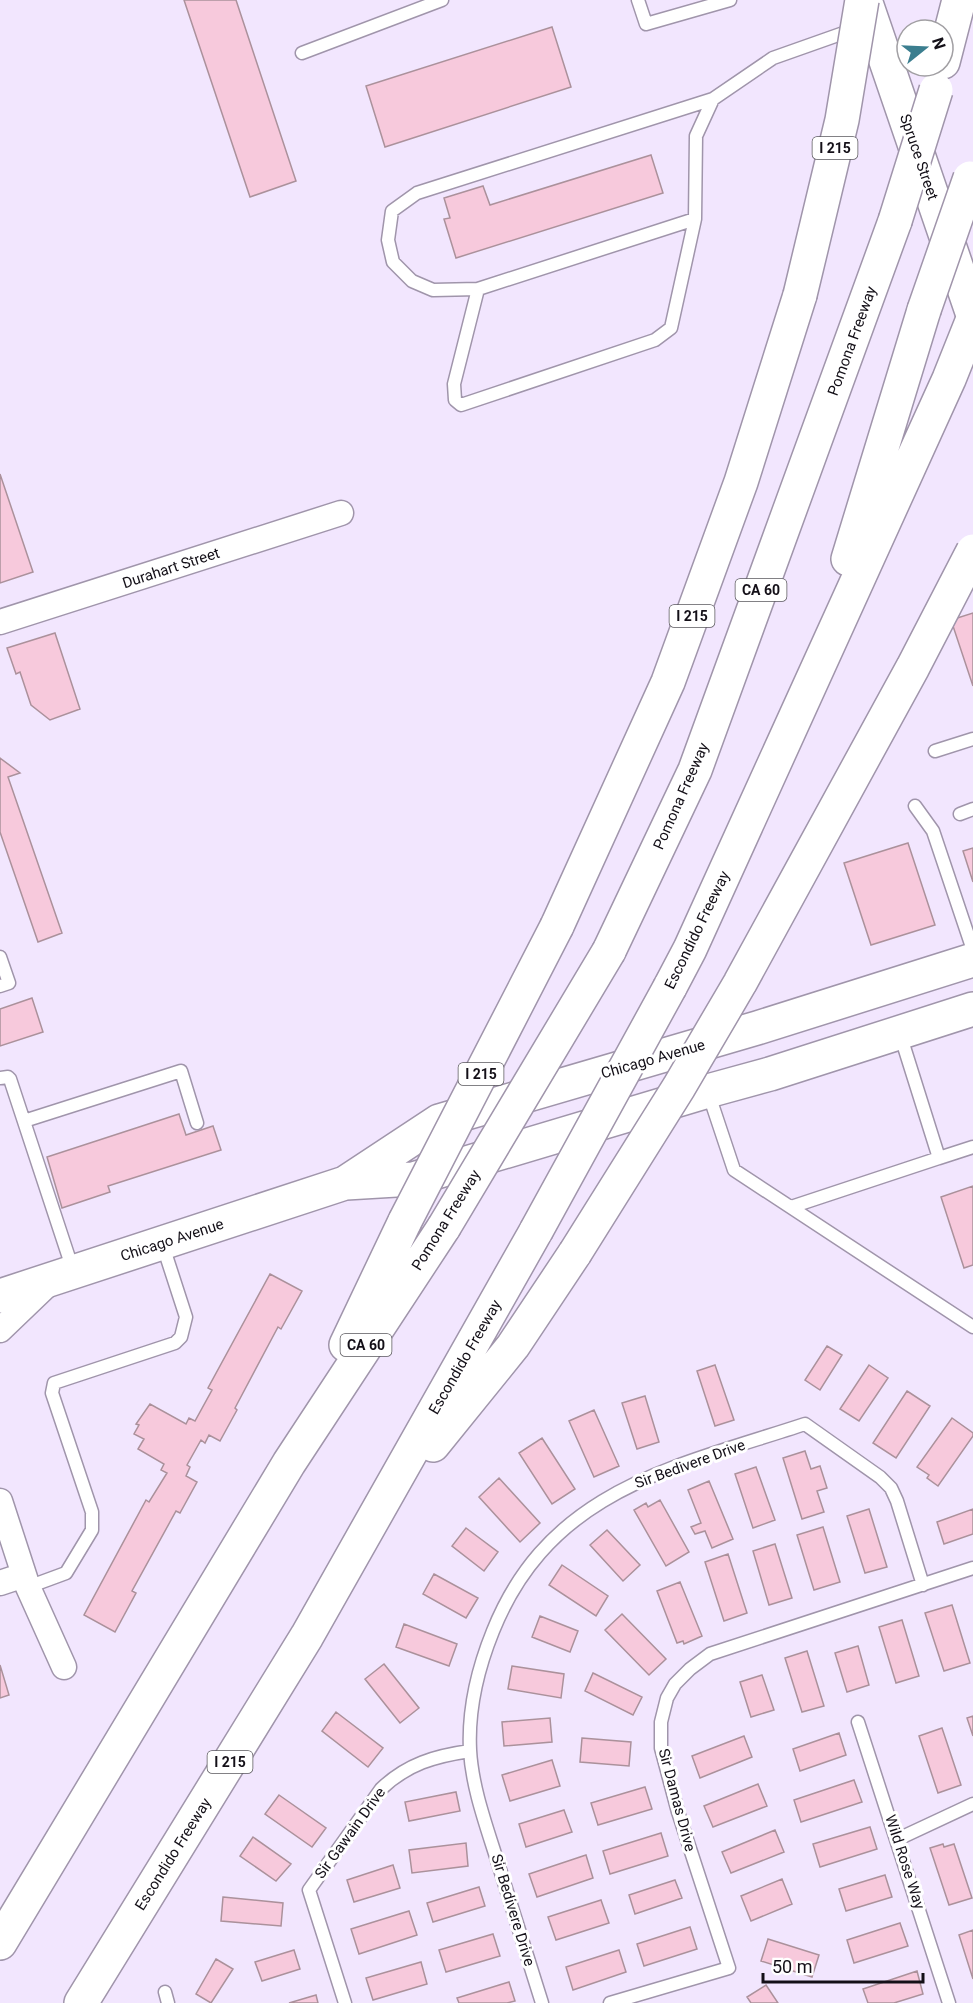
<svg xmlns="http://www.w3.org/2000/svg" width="973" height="2003" viewBox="0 0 973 2003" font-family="Roboto,sans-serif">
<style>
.building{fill:#f7c9dc;stroke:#ab919b;stroke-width:1.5}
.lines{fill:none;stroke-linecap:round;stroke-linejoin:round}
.lane-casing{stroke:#a095ab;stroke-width:15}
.street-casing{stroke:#a095ab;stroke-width:27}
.secondary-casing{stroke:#a095ab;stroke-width:36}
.primary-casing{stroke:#a095ab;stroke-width:36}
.highway-casing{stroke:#a095ab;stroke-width:36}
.lane{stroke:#fff;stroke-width:12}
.street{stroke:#fff;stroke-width:24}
.secondary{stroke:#fff;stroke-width:33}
.primary{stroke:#fff;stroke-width:33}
.highway{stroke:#fff;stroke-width:33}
.highway-bridge-casing{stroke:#a095ab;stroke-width:36;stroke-linecap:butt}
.highway-bridge{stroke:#fff;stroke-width:33}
.labels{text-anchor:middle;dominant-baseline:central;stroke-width:6;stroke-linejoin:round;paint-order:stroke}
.shield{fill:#fff;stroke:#5a585d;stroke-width:1.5}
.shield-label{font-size:14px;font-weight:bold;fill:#141018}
.street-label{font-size:15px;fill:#141018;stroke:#fff}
</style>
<rect width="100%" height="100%" fill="#f2e6fe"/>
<path class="building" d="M184 0H236L296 181 250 197Z
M552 27 571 87 385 147 366 86Z
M651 155 663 193 456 258 444 219 450 218 444 198 483 186 490 205Z
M0 474 33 572 0 583Z
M973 613V686L951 620Z
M55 633 80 709 50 720 31 705 20 672 16 674 7 648Z
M0 758 20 773 8 777 62 933 38 942 0 832Z
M908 843 935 925 871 945 844 863Z
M973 848V882L963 851Z
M32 998 43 1032 0 1046V1009Z
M179 1114 186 1135 213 1126 221 1150 108 1186 110 1192 62 1208 47 1157Z
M973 1186V1265L964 1268 941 1197Z
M270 1274 302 1291 281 1329 278 1327 235 1408 237 1410 220 1441 209 1435 205 1443 201 1440 187 1465 190 1467 186 1476 197 1482 180 1513 176 1511 132 1591 136 1593 115 1632 84 1615 146 1500 149 1502 167 1473 161 1470 164 1464 138 1449 144 1439 134 1434 139 1425 136 1424 150 1404 186 1424 189 1418 195 1421 212 1390 208 1388Z
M827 1346 842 1355 820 1390 805 1380Z
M715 1365 734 1420 715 1426 697 1371Z
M869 1365 888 1378 859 1421 840 1409Z
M907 1391 930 1406 896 1458 873 1443Z
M645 1396 659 1442 637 1449 622 1403Z
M594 1410 619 1466 594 1477 569 1421Z
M952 1418 973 1433V1436L938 1486 927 1478 929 1475 917 1467Z
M542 1438 575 1489 552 1504 519 1453Z
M805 1451 811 1469 820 1466 827 1488 817 1491 824 1512 802 1519 783 1458Z
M756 1467 775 1520 753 1528 735 1474Z
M499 1478 540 1523 520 1542 479 1497Z
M709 1481 733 1539 712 1548 705 1531 695 1534 691 1527 701 1523 688 1490Z
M660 1500 689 1552 666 1566 634 1510 646 1503 648 1507Z
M869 1509 887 1567 865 1573 847 1516Z
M973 1509V1534L944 1544 937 1522Z
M823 1527 840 1582 814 1590 797 1535Z
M466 1528 498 1552 484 1571 452 1546Z
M607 1530 640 1565 623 1581 590 1545Z
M775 1544 792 1598 769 1605 753 1551Z
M728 1554 747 1613 724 1621 705 1562Z
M562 1565 608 1596 596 1616 549 1585Z
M434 1574 478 1598 466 1618 423 1594Z
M680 1582 702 1636 684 1644 683 1641 677 1643 657 1591Z
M952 1605 970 1663 944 1671 925 1613Z
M622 1614 666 1659 649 1675 605 1630Z
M540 1616 578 1631 570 1652 532 1637Z
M902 1620 919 1676 896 1683 879 1627Z
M404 1624 457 1644 449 1666 396 1647Z
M858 1646 869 1685 847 1692 835 1653Z
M807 1651 824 1706 802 1712 785 1658Z
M384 1664 419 1708 400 1723 365 1679Z
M0 1665 9 1695 0 1698Z
M512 1666 564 1674 561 1698 508 1689Z
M593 1673 642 1697 633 1715 585 1691Z
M762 1675 774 1710 751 1717 740 1682Z
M336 1712 383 1748 368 1767 322 1731Z
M973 1716V1736L967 1718Z
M550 1718 552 1742 504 1746 502 1722Z
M942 1728 961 1785 938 1793 919 1736Z
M839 1733 846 1755 800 1771 793 1749Z
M744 1736 752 1757 700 1778 692 1756Z
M582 1738 631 1742 629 1766 580 1762Z
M552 1760 560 1786 510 1801 502 1775Z
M854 1780 862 1802 801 1822 794 1800Z
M758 1784 767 1806 713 1827 704 1806Z
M645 1787 652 1809 598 1825 591 1803Z
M456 1792 460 1811 409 1821 405 1802Z
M279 1795 326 1828 312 1847 265 1814Z
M564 1810 572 1832 526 1847 519 1824Z
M870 1827 877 1849 820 1867 813 1844Z
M775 1830 784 1852 731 1873 722 1852Z
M661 1833 668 1856 610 1874 603 1851Z
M253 1837 291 1864 276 1881 240 1856Z
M466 1843 468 1866 412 1873 409 1850Z
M943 1844 944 1847 954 1844 972 1898 949 1905 930 1848Z
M586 1855 593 1878 537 1897 529 1874Z
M393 1865 400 1888 354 1902 347 1880Z
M885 1875 892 1897 846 1911 839 1889Z
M782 1879 792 1904 751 1921 741 1896Z
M675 1880 682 1898 635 1914 629 1895Z
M479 1887 485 1906 433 1922 427 1903Z
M223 1897 283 1903 281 1926 221 1921Z
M601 1900 609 1923 556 1940 548 1917Z
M409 1911 417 1935 359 1954 351 1929Z
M900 1923 908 1946 854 1963 847 1940Z
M690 1927 697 1949 644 1966 637 1944Z
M973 1930V1979L959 1935Z
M493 1934 500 1956 446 1972 439 1950Z
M768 1939 819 1955 812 1977 761 1961Z
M294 1950 300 1969 262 1981 255 1962Z
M619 1950 626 1972 573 1990 566 1967Z
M216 1959 233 1969 211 2003 196 1994Z
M421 1962 427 1984 373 2000 366 1978Z
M917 1971 923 1994 894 2003H868L863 1989Z
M509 1982 515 2001 507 2003H459L457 1998Z
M766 1985 778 2003H751L747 1997Z
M316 1995 318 2003H289Z"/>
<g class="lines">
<defs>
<path id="lane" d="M638 0 646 24 730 0
M302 53 442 0
M695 219 478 289 454 384 455 400 461 405 655 340 671 328 695 219 696 136 713 99 773 58 855 29
M478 289 433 290 412 281 393 262 388 240 392 211 417 193 713 99
M935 751 973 739
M915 806 933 831 973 950
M960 814 973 809
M0 957 9 983 0 986
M900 1034 939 1158 973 1147
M0 1078 8 1077 10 1079 73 1270
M708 1092 734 1170 973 1327
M24 1121 181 1071 197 1123
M791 1207 939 1158
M28 1587 66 1573 92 1530V1512L52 1393 54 1383 175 1343 181 1337 186 1317 162 1243
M858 1722 949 2003
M898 1839 973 1804
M165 1992 168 2003
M345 2003 309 1890 381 1789C407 1764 435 1756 470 1751
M542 2003C527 1955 512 1908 497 1860 486 1825 472 1787 470 1750 468 1709 478 1668 493 1631 550 1489 675 1467 805 1424L880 1477 891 1488 897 1501 923 1585
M610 2003 729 1968 678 1812 661 1748V1722L667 1698 675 1684 690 1669 710 1654 973 1568"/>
<path id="street" d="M0 622 341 513
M0 1330 48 1284
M0 1501 28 1587 64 1667
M0 1583 24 1575"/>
<path id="secondary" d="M865 0 973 315"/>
<path id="primary" d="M346 1183 413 1179 708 1091 770 1074 973 1009
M0 1296 345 1183 439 1121 757 1028 973 960"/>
<path id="highway" d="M943 62 959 0
M848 559 924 310
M557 926 668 682 741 482 800 295
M609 951 695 770 895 221
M670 987 690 949 949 379 973 319
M346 1345 405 1221
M433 1445 513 1346 575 1253
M0 1943 289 1463 444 1227
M81 2003 307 1636 536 1231"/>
</defs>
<use href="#lane" class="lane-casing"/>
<use href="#street" class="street-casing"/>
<use href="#secondary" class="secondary-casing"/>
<use href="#primary" class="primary-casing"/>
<use href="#highway" class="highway-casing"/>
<use href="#lane" class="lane"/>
<use href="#street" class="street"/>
<use href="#secondary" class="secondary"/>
<use href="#primary" class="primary"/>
<use href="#highway" class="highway"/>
<defs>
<path id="highway-bridge" d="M895 221 936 90
M800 295 842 120 862 0
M924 310 970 178
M405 1221 557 926
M444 1227 609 951
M536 1231 670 987
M575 1253 679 1087 740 983 913 667 973 551"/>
</defs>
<use href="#highway-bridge" class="highway-bridge-casing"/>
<use href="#highway-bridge" class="highway-bridge"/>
</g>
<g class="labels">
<g class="shield">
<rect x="812.5" y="137" width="45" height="22" rx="4.5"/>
<rect x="735.5" y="579" width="51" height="22" rx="4.5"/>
<rect x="669.5" y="605" width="45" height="22" rx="4.5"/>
<rect x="458.5" y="1063" width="45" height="22" rx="4.5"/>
<rect x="340.5" y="1334" width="51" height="22" rx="4.5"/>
<rect x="207.5" y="1751" width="45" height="22" rx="4.5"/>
</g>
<g class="shield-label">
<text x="835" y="148">I 215</text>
<text x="761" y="590">CA 60</text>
<text x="692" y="616">I 215</text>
<text x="481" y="1074">I 215</text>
<text x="366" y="1345">CA 60</text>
<text x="230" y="1762">I 215</text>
</g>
<g class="street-label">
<text transform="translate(919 157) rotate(71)">Spruce Street</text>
<text transform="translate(852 341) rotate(-70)">Pomona Freeway</text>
<text transform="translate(171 568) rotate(-18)">Durahart Street</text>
<text transform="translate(681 796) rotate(-66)">Pomona Freeway</text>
<text transform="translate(697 930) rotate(-64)">Escondido Freeway</text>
<text transform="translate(653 1059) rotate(-16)">Chicago Avenue</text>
<text transform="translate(446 1220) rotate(-58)">Pomona Freeway</text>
<text transform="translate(172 1240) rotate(-18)">Chicago Avenue</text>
<text transform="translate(465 1357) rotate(-60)">Escondido Freeway</text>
<text transform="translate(690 1464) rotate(-20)">Sir Bedivere Drive</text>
<text transform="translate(677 1800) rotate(75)">Sir Damas Drive</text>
<text transform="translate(350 1833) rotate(-54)">Sir Gawain Drive</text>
<text transform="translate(173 1854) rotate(-58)">Escondido Freeway</text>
<text transform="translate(905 1862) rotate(72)">Wild Rose Way</text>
<text transform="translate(513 1910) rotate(73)">Sir Bedivere Drive</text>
</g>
</g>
<g transform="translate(925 48) rotate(72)"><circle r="28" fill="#ffffff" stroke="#a19fa3" stroke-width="1.5"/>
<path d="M0-4.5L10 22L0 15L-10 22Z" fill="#3b7e8f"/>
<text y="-9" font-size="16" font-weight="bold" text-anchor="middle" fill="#141018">N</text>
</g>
<path d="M763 1973v9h160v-9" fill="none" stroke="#141018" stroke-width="3"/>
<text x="772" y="1973" font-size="18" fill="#141018" stroke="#ffffff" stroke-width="4.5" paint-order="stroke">50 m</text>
</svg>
